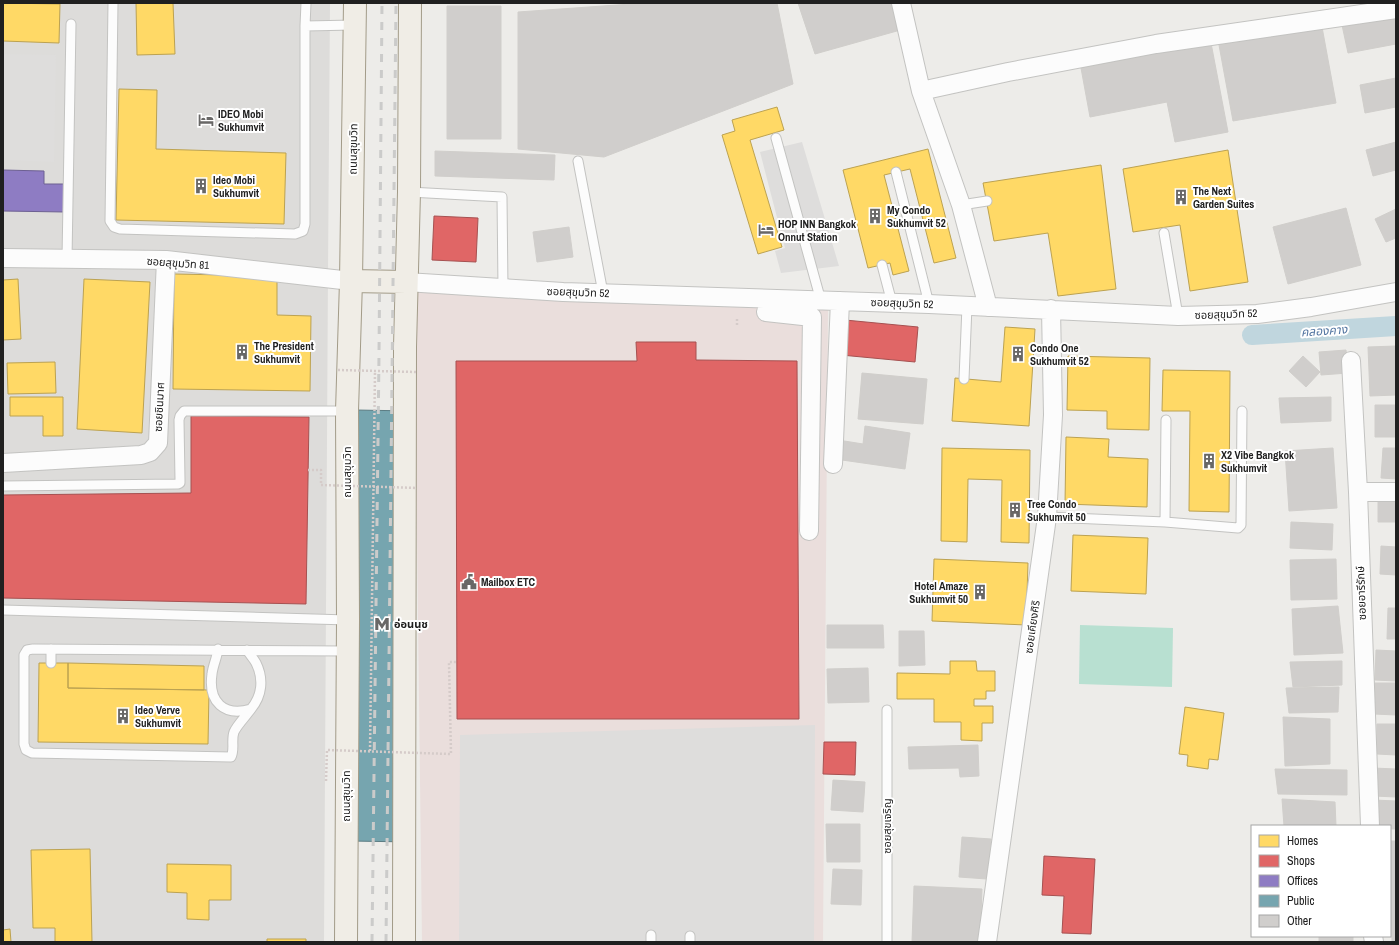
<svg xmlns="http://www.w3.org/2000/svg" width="1399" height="945" viewBox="0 0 1399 945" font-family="'Archivo Narrow','Noto Sans Thai',sans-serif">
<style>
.residential{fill:#dddcda}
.commercial{fill:#eadedc}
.pitch{fill:#b8e0d1}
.parking{fill:#dedddc}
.homes{fill:#ffd966;stroke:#bca251}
.shops{fill:#e06666;stroke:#a65151}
.offices{fill:#8e7cc3;stroke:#6d6092}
.public{fill:#76a5af;stroke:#5c7d84}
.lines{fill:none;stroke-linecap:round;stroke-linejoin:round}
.canal{stroke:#c0d6de;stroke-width:20}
.building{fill:#d0cecc;stroke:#d0cecb}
.lane-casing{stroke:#c3c3c1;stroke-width:11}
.street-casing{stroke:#c3c3c1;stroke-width:20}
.primary-casing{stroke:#a29b88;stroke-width:24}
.path{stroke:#d5cbc9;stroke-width:2.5;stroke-dasharray:2 2;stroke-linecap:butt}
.lane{stroke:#fcfcfc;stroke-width:9}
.street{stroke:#fcfcfc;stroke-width:18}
.primary{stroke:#f0ede6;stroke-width:22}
.rail{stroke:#cbcbca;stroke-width:3;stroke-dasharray:8 8;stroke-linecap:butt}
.path-bridge{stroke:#d5cbc9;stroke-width:2.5;stroke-dasharray:2 2;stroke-linecap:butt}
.labels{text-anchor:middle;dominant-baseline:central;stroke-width:4;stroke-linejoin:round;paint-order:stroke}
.poi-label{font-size:11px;font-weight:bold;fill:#202020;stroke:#fff;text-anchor:start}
.street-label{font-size:11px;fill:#202020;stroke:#fff}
.water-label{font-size:12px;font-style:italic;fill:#5274a0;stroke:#fff}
</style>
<rect width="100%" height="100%" fill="#edece9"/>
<path class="residential" d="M3 3H330L328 272 324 942H3Z"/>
<path class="commercial" d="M414 291 828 310 823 942H422Z"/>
<path class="pitch" d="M1080 625 1173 628 1172 687 1079 684Z"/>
<path class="parking" d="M3 54 56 55 54 162 3 160Z
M802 142 839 266 781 273 775 251 785 248 760 152Z
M815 725 814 942H459L460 735Z"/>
<path class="homes" d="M3 3 60 4 59 43 3 41Z
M136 3H193H173L175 54 137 55Z
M119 89 157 90 156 149 286 153 284 224 116 220Z
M777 107 784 130 750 140 782 247 758 254 722 135 735 131 732 120Z
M928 149 956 258 934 263 910 169 884 175 909 271 893 275 890 263 868 268 843 170Z
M1228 150 1248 282 1190 291 1180 225 1133 232 1123 169Z
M1101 165 1116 289 1058 296 1048 233 994 241 983 183Z
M174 274 277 276V315L311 316 310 391 173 389Z
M18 279 21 339 3 340V280Z
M84 279 150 282 142 433 77 429Z
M1005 327 1035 329 1029 426 952 421 955 378 1001 382Z
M1068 356 1150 358 1149 430 1107 429V411L1067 410Z
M55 362 56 393 8 394 7 363Z
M1163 370 1230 371 1229 512 1189 511 1190 411H1162Z
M10 397H63V436H43V416H10Z
M1066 437 1109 439 1108 457 1148 459 1147 507 1065 504Z
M942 448 1030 450 1029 543 1001 542 1002 480 968 479 967 542 941 541Z
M1073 535 1148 538 1146 594 1071 591Z
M934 559 1028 563 1026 625 932 621Z
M950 661H976L977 671H995V691H986V699H974V706H993V723H982V741L961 740V722H934V699H897V673L950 674Z
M39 663H68V688L209 690 208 744 38 742Z
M68 663 204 666V690L68 688Z
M1185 707 1224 713 1218 760 1209 759 1208 769 1187 766 1188 755 1179 754Z
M90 849 92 942H55V928H33L31 850Z
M167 864 231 865V900H209V920L187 919V893L167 892Z
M10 929 11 942H3V930Z
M267 939H306V942H267Z"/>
<path class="shops" d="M434 216 478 218 476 262 432 260Z
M845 320 918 327 915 362 841 355Z
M636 342H696V360L797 361 799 719H457L456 361H637Z
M191 416 309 417 306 604 3 598V495L191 493Z
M824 742H856L855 775 823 774Z
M1044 856 1095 859 1091 934 1062 933 1064 896 1042 895Z"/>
<path class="offices" d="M3 170 44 171V184H65V212L3 211Z"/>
<path class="public" d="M355 410 413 411 411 842 351 841Z"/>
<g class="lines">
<path class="canal" d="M1252 335 1396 326"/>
</g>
<path class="building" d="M645 3H777L793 84 604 157 518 149V12Z
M798 3H897L904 29 815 54Z
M447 6H501V139H447Z
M1395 15 1396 22V44L1348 53 1342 25Z
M1322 27 1336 103 1233 121 1219 45Z
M1211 43 1228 132 1175 142 1167 102 1090 117 1081 68Z
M1396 78V107L1365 113 1360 85Z
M1396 142V170L1373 176 1366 150Z
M435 151 555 155 554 180 435 176Z
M1346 208 1361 265 1288 284 1273 227Z
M1396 209V238L1386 242 1375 219Z
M569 227 573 257 537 262 533 232Z
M1396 346V395L1370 396 1368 347Z
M1346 350 1348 373 1321 375 1319 352Z
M1303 356 1320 372 1306 387 1289 371Z
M862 373 927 379 923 424 858 419Z
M1331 397V421L1281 423 1279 398Z
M1375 405H1396V437H1375Z
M865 426 910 433 905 469 835 459 838 440 863 444Z
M1333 448 1337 508 1289 511 1285 451Z
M1383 448H1396V479L1381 478Z
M1378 499H1396V522H1378Z
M1291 522 1333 524 1332 550 1290 548Z
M1381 546 1396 547V575L1380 574Z
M1336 559 1337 599 1291 600 1290 560Z
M1338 606 1343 653 1294 655 1292 609Z
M1388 608H1396V639H1387Z
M827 625H883L884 648H827Z
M899 631H924L925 665 899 666Z
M1376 650 1396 651V681L1375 680Z
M1342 661V685L1293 687 1290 662Z
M868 668 869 702 828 703 827 669Z
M1375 683H1396V715L1374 714Z
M1339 687 1338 712 1289 713 1286 688Z
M1283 717 1330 719V764L1285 766Z
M1377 724H1396V755L1377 754Z
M978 745 979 776 960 777 959 768 909 769 908 747Z
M1373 768 1396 769V797L1374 796Z
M1275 769 1347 770V795L1278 794Z
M833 780 865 782 863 812 831 810Z
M1282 799 1335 802 1336 826H1284Z
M1374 800 1396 801V829H1390V826H1374Z
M826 824H860V862H827Z
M962 837 991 839 987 879 959 877Z
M1390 841H1396V942H1392Z
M833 869 862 870 861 905 831 904Z
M914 886 982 889 980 942H912Z
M1319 936H1353V942H1319Z"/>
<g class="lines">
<defs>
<path id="lane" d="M113 3 110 221 114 227 120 229 295 234 303 231 305 224V26
M306 3 305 26 354 25
M776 138 821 301
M578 161 603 293
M896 172 929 304
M409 192 502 197 503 288
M961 205 987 201
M1164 233 1178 316
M67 259 71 24
M882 265 892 303
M964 379 967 306
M3 486 178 484 180 483V480L179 420 180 416 184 411H347
M1047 517 1165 522 1238 528 1241 525 1242 411
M1165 522 1166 420
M3 610 348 620
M51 649V663
M218 649C217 658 213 665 212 674 208 702 224 717 251 709 262 696 264 679 256 663 254 659 250 655 247 650
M251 709C247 715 237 725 234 732 231 740 235 750 231 757L32 753 26 750 24 744V655L27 650 33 649 347 651
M887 710V942
M651 942V935
M690 942V936"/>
<path id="street" d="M901 3 921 91 961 205 988 307
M921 91 1008 72 1156 44 1396 9
M3 258 166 260 351 281
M406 282 563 292 929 304 1178 316 1257 314 1311 307 1396 292
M766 312 812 317 809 531
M1351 361 1358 492 1370 826
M3 463 141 455 150 452 158 443 166 260
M833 464 840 301
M1358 492H1396
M1373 936 1374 942
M987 942 1047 517 1053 415 1051 309"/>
<path id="primary" d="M351 281 406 282
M346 942 348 620 347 411 351 281 355 3
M404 942 405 347 409 192 410 3"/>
</defs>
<use href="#lane" class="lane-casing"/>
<use href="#street" class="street-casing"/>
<use href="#primary" class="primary-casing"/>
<path class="path" d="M737 325V317
M370 751 375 371"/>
<use href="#lane" class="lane"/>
<use href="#street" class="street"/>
<use href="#primary" class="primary"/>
<path class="rail" d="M372 942 379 355 382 3
M386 942 396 3"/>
<path class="path-bridge" d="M338 370 416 372
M308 470H321V485L417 488
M326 781 327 750 451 754 449 662H457"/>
</g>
<defs>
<symbol id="hotel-bare" viewBox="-9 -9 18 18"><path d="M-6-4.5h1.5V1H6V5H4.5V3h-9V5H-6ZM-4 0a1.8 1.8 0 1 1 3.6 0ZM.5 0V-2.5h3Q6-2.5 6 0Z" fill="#686766" stroke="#fff" stroke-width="2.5" paint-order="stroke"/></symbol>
<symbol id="building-bare" viewBox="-9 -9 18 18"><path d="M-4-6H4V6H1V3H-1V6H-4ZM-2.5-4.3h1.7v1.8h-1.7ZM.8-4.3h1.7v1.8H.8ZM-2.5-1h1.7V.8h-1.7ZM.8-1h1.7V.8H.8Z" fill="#686766" stroke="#fff" stroke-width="2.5" paint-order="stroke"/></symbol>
<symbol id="civic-bare" viewBox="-9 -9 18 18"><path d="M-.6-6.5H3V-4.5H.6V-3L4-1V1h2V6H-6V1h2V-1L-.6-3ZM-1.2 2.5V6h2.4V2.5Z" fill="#686766" stroke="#fff" stroke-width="2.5" paint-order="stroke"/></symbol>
<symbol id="metro-bare" viewBox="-9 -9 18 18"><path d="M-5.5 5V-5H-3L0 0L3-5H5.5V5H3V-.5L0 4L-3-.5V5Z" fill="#686766" stroke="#fff" stroke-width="2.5" paint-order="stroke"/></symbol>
</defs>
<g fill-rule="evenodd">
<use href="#hotel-bare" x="195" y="109" width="22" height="22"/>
<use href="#building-bare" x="190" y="175" width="22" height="22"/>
<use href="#building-bare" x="1170" y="186" width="22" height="22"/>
<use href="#building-bare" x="864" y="205" width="22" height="22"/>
<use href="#hotel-bare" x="755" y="219" width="22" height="22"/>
<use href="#building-bare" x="231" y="341" width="22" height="22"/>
<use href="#building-bare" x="1007" y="343" width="22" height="22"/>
<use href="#building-bare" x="1198" y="450" width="22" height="22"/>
<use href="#building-bare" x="1004" y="499" width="22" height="22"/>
<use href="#civic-bare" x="458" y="571" width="22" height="22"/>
<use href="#building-bare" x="969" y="581" width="22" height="22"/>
<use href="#metro-bare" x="371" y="613" width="22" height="22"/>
<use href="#building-bare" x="112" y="705" width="22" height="22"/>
</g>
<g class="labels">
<g class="poi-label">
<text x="218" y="114">IDEO Mobi<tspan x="218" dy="13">Sukhumvit</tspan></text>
<text x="213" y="180">Ideo Mobi<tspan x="213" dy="13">Sukhumvit</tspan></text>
<text x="1193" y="191">The Next<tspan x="1193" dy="13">Garden Suites</tspan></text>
<text x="887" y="210">My Condo<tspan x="887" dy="13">Sukhumvit 52</tspan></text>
<text x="778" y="224">HOP INN Bangkok<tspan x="778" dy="13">Onnut Station</tspan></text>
<text x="254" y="346">The President<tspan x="254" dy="13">Sukhumvit</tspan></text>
<text x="1030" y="348">Condo One<tspan x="1030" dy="13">Sukhumvit 52</tspan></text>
<text x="1221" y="455">X2 Vibe Bangkok<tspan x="1221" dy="13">Sukhumvit</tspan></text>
<text x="1027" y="504">Tree Condo<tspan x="1027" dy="13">Sukhumvit 50</tspan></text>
<text x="481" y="582">Mailbox ETC</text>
<text x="968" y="586" text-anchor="end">Hotel Amaze<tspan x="968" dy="13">Sukhumvit 50</tspan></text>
<text x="394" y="624">อ่อนนุช</text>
<text x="135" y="710">Ideo Verve<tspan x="135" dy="13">Sukhumvit</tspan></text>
</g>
<g class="street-label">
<text transform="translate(353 149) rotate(-89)">ถนนสุขุมวิท</text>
<text transform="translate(178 263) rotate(4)">ซอยสุขุมวิท 81</text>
<text transform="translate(578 292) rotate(2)">ซอยสุขุมวิท 52</text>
<text transform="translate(902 303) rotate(2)">ซอยสุขุมวิท 52</text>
<text transform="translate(1226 314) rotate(-2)">ซอยสุขุมวิท 52</text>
<text transform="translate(159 407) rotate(-87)">ซอยชินมาศ</text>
<text transform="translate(347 472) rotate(-90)">ถนนสุขุมวิท</text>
<text transform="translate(1361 593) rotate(-92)">ซอยอารีรักษ์</text>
<text transform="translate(1032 627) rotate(-82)">ซอยเคียงศิริ</text>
<text transform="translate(346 796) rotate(-90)">ถนนสุขุมวิท</text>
<text transform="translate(887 826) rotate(-90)">ซอยสุขเจริญ</text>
</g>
<g class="water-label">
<text transform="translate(1324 331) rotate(-4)">คลองคาง</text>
</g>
</g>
<rect width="1399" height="945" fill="none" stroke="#202020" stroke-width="8"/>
<rect x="1251" y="825" width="140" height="112" fill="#ffffff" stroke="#a6a6a6"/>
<rect x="1259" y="835" width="20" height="12" fill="#ffd966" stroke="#a6a6a6"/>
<text x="1287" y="845" font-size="12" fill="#202020">Homes</text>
<rect x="1259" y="855" width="20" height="12" fill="#e06666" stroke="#a6a6a6"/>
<text x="1287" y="865" font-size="12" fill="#202020">Shops</text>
<rect x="1259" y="875" width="20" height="12" fill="#8e7cc3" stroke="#a6a6a6"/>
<text x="1287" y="885" font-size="12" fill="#202020">Offices</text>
<rect x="1259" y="895" width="20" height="12" fill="#76a5af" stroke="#a6a6a6"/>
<text x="1287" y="905" font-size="12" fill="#202020">Public</text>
<rect x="1259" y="915" width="20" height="12" fill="#d0cecc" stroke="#a6a6a6"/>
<text x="1287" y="925" font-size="12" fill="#202020">Other</text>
</svg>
